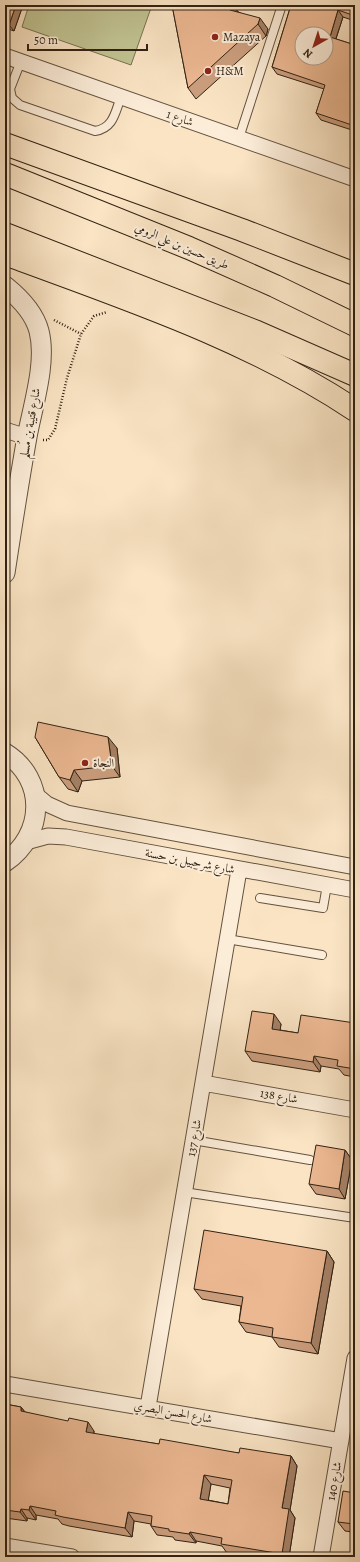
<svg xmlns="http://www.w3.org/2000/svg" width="360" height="1562" viewBox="0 0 360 1562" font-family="Alegreya,Amiri,serif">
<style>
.green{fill:#c1c392;stroke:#797252}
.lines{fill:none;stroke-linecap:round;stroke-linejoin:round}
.service-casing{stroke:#63523f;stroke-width:10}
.minor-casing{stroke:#63523f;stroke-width:17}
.tertiary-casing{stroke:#63523f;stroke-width:21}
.trunk-casing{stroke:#312213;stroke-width:24}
.motorway-casing{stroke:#312213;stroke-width:24}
.path{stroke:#312213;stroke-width:2.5;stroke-dasharray:1 2;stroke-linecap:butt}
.service{stroke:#fcedd9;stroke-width:8}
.minor{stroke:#fcedd9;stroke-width:15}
.tertiary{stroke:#fcedd9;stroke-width:19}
.trunk{stroke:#fae4c4;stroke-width:22}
.motorway{stroke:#fae4c4;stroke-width:22}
.wall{fill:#cb9e7e;stroke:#312213;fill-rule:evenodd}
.shaded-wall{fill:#a58166;stroke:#312213}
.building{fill:#ecb892;stroke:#312213;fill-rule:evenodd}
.poi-dot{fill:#8f2418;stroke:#fcedd9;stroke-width:1.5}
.labels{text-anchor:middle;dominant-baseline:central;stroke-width:4;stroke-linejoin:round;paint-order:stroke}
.poi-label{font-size:12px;fill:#312213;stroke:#fcedd9;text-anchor:start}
.street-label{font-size:12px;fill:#312213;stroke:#fcedd9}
</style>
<rect width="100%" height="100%" fill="#fae4c4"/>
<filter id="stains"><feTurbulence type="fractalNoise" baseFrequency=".005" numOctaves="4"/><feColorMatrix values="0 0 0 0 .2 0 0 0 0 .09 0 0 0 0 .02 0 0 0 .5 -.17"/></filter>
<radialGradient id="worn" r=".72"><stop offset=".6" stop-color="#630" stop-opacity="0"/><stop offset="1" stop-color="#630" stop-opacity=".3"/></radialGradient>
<path class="green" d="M29 5H152L131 65 22 27Z"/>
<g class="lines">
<defs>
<path id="service" d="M21 61 10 89 12 98 20 105 95 131C114 128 115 112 121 97
M239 138 282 5
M260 898 323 908 327 885
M227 939 322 955
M193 1140 310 1160
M184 1192 355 1218"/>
<path id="minor" d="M5 56 355 179
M5 430 27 437
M35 794 47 804 67 813 355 867
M26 842 48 836 66 837 355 890
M203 1083 355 1110
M5 1384 341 1441
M148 1407 239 870
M5 1546 72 1557
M321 1557 355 1358"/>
<path id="tertiary" d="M5 286C20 298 34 312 39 331 47 362 33 405 27 437 19 482 12 527 5 573
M5 753C47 779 45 835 5 862"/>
<path id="trunk" d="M5 174 189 248 275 286 355 325
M5 234 257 332 355 375"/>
<path id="motorway" d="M5 144 242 230 355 274
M5 254C124 298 248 339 355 410"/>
</defs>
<use href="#service" class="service-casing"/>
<use href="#minor" class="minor-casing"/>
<use href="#tertiary" class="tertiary-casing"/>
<use href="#trunk" class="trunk-casing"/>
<use href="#motorway" class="motorway-casing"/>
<path class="path" d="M54 320 81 334
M43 440H48L55 429 67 378 81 334 94 316 107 312"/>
<use href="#service" class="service"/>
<use href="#minor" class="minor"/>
<use href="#tertiary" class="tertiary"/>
<use href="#trunk" class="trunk"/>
<use href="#motorway" class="motorway"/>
</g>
<path class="wall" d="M5 5H23L14 31 5 28Z
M172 5H236L237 11 268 29 266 36 196 99 188 88Z
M291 5H355V21L343 17 336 39 355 45V131L321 120 316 113 324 89 277 74 272 67Z
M35 737 117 748 120 777 82 781 78 792 68 789 59 777Z
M355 1023V1077L344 1075 339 1069 321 1066 320 1072 252 1061 245 1051 281 1024 280 1030 298 1033Z
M345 1150 352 1160 345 1199 316 1194 309 1184Z
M327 1251 334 1262 318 1354 279 1347 272 1337 246 1332 239 1322 241 1306 202 1299 194 1289Z
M5 1404 21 1407 25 1412 94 1431V1434L159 1444 239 1453 291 1456 297 1466 290 1510 295 1518 289 1557H251L227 1553 222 1546 196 1541V1543L175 1540 173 1537 157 1535 151 1526V1524L134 1521 132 1537 69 1526 62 1524 58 1519 36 1515V1520L27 1518V1521L5 1518ZM211 1484 230 1488 228 1504 208 1500Z
M355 1493V1557L353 1532 345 1531 338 1522Z"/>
<path class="shaded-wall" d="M16 5H23L14 31 9 25Z
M230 5H236L239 21 230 10Z
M338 10 343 17 334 44 330 37Z
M260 18 268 29 266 36 258 24Z
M108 737 117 748 120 777 112 766Z
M74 770 82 781 78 792 70 780Z
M274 1014 281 1024 279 1038 272 1029Z
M314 1056 321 1066 320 1072 313 1062Z
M345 1150 352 1160 345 1199 339 1189Z
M327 1251 334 1262 318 1354 311 1343Z
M21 1407 28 1416 21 1411Z
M88 1422 94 1431 92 1442 86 1432Z
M291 1456 297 1466 290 1510 295 1518 289 1557H283L282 1554V1508Z
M204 1475 211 1484 207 1508 200 1499Z
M30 1506 36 1515V1520L29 1510Z
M21 1509 27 1518V1521L20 1512Z
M128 1512 134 1521 132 1537 125 1528Z
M190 1532 196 1541V1543L189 1534Z"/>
<path class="building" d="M5 5H16L9 25 5 23Z
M172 5H230V10L260 18 258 24 188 88Z
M291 5H355V16L338 10 330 37 355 45V126L316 113 325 85 272 67ZM302 34H326V58H302Z
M38 722 108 737 112 766 74 770 70 780 59 777 35 737Z
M252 1011 274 1014 272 1029 298 1033 301 1015 355 1023V1069L337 1066 338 1060 314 1056 313 1062 245 1051Z
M316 1145 345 1150 339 1189 309 1184Z
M204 1230 327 1251 311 1343 272 1337 273 1328 239 1322 243 1297 194 1289Z
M5 1404 21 1407V1411L68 1421 69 1418 88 1422 86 1432 159 1444 160 1439 239 1453 240 1448 291 1456 282 1508 289 1509 282 1554 221 1544 222 1538 190 1532 189 1534 169 1531V1529L151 1526 152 1516 128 1512 125 1528 63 1517 55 1515 56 1511 30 1506 29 1510 21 1509 20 1512 5 1510ZM204 1475 232 1480 228 1504 200 1499Z
M343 1491 355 1493V1557H350L354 1524 338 1522Z"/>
<g class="poi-dot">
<circle cx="215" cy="37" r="4"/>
<circle cx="208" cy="71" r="4"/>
<circle cx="85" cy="763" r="4"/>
</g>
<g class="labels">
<g class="poi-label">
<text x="223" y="37">Mazaya</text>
<text x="216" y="71">H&amp;M</text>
<text x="93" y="763">النجاة</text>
</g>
<g class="street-label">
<text transform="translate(180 118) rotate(19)">شارع 1</text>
<text transform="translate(182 246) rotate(23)">طريق حسين بن علي الرومي</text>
<text transform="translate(30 423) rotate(-80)">شارع قتيبة بن مُسلم</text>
<text transform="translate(190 861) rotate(11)">شارع شرحبيل بن حسنة</text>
<text transform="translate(279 1096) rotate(10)">شارع 138</text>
<text transform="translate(194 1138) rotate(-80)">شارع 137</text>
<text transform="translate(173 1412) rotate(10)">شارع الحسن البصري</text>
<text transform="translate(334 1481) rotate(-80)">شارع 140</text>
</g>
</g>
<rect width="360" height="1562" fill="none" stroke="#fae4c4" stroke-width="20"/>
<rect x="6" y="6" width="348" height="1550" fill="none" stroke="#312213" stroke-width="2"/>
<rect x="10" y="10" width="340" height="1542" fill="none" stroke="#312213"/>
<g transform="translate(314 46) rotate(219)"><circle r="19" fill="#fcedd9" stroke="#ab9c8a"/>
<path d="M0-3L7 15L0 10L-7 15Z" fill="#8f2418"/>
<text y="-6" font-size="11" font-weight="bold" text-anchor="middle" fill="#312213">N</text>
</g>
<path d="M28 44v6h119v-6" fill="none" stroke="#312213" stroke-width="2"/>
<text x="34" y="44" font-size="12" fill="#312213" stroke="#fcedd9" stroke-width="3" paint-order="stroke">50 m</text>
<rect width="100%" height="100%" filter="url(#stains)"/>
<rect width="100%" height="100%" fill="url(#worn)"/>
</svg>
